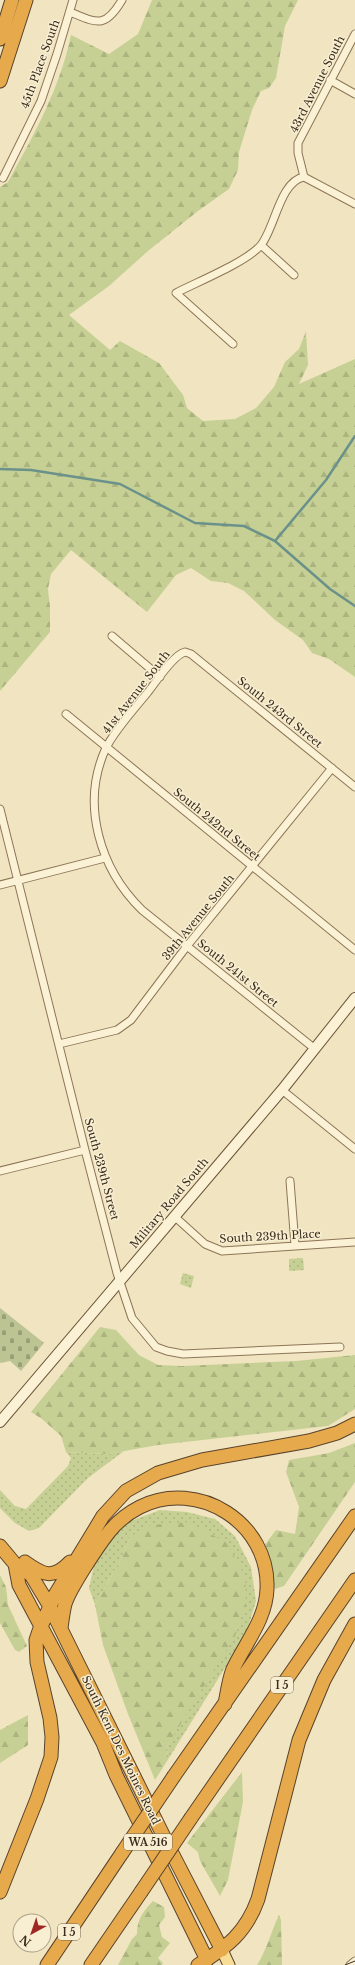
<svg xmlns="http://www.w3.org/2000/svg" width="355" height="1965" viewBox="0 0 355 1965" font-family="'Libre Baskerville',serif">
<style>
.green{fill:url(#green-dots)}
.forest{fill:url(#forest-firs)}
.cemetery{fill:url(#cemetery-stones)}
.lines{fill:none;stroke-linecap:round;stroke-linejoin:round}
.stream{stroke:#6a928a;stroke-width:2.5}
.street-casing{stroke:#8c7557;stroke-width:9}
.secondary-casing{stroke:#6d563b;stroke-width:12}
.primary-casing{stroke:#59432c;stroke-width:13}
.highway-casing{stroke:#59432c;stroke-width:15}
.street{stroke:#fbf1d5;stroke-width:7}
.secondary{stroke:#fbf1d5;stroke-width:10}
.primary{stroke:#f7dd96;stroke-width:11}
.highway{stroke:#e6a94c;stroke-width:13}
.tram{stroke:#3a2c1d;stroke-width:1}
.highway-bridge-casing{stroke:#59432c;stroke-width:15;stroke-linecap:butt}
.highway-bridge{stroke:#e6a94c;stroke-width:13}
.labels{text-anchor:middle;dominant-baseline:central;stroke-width:3;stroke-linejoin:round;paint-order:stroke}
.shield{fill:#f8eed1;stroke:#736653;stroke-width:1}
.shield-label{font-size:10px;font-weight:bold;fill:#3a2c1d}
.street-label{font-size:11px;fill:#3a2c1d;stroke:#f8eed1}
</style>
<defs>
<pattern id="green-dots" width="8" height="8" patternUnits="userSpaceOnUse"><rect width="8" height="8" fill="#c6d094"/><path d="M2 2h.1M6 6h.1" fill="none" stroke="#abb37f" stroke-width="1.8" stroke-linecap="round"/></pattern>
<pattern id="forest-firs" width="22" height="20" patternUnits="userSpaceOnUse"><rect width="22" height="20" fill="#c6d094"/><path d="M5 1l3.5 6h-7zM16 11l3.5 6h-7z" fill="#abb37f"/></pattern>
<pattern id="cemetery-stones" width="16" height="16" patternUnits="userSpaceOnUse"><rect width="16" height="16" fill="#bcc494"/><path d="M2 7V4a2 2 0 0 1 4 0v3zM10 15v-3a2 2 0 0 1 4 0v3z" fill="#9a9f78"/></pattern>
</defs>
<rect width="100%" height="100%" fill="#f1e5c1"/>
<path class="green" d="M303 1258 304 1270 289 1271V1259Z
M183 1273 194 1276 191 1288 180 1284Z
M124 1451 88 1478 39 1528 29 1531 15 1523 0 1508V1490L15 1506 26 1509 68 1466 71 1458 66 1452 108 1454Z
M160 1510 187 1512 215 1519 235 1536 251 1567 256 1601 246 1634 169 1758 165 1749 180 1723 131 1536 120 1561 95 1605 89 1588 95 1560 109 1538 131 1521Z"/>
<path class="forest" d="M152 0H298L285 26 276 78 269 88 261 91 252 110 239 152 238 170 229 189 198 211 148 251 109 286 69 315 110 350 120 341 159 363 183 395 187 408 203 421 235 419 256 408 274 387 285 362 299 349 306 331 308 365 299 384 355 359V677L329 659 312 653 303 640 275 620 244 591 228 583 211 581 191 568 176 575 147 612 71 550 51 574 48 589 50 607V632L0 691V187L8 182C34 135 60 88 71 35L109 54 138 34Z
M100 1327 116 1330 139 1355 158 1365 182 1366 296 1361 355 1355V1409L328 1426 158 1445 108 1454 66 1452 61 1436 42 1419 31 1412Z
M355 1443V1482L284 1586 275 1589 263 1547 276 1530 295 1534 299 1507 286 1472 289 1460 329 1453Z
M189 1522 227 1543 245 1576 246 1605 235 1636 165 1749 169 1758 155 1780 128 1714 103 1645 95 1605 120 1561 131 1536 151 1525Z
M0 1575 6 1587 8 1605 27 1646 19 1652 15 1650 0 1623Z
M28 1715V1745L0 1763V1730Z
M242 1772 243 1802 228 1880 220 1896 200 1861 198 1852 187 1843Z
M153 1901 164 1907 165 1917 159 1925 162 1937 170 1943 158 1958 163 1963 162 1965H118L132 1939 137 1934C137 1920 143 1911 153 1901Z
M279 1915 281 1920 282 1965H257C267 1950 271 1931 279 1915Z"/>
<path class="cemetery" d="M0 1308 44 1343 21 1371 10 1361 0 1363Z"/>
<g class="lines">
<path class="stream" d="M0 469 31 470 120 484 195 523 244 526 275 541 330 589 355 606
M275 541 326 480 355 436"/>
<defs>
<path id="street" d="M70 12C97 23 105 29 122 0
M330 80 355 94
M304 177 298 153V143L355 34
M304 177 355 204
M3 178 41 101 57 54 73 0
M261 245 294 275
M233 344 176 293C197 282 247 262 261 245 275 228 280 181 304 177
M112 636 160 677
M66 714 355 950
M0 809 85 1150 117 1273 132 1318 156 1347 167 1351 183 1354 340 1347
M0 885 105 858
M59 1044 117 1030 131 1020 187 946 332 768
M315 1049 142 910C100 869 80 804 106 748 114 731 135 708 148 692 156 682 173 655 185 652L191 654 355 787
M282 1090 355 1149
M0 1171 85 1150
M290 1181 295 1245
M174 1216 205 1244 222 1251 355 1242
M350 1965 355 1961"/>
<path id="secondary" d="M0 1422 282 1090 355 998"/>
<path id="primary" d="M222 1950 229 1965"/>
<path id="highway" d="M0 39 12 0
M0 81 26 0
M0 1546 15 1564 31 1575 49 1605 174 1857 222 1950
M25 1562C43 1575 53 1580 70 1562
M15 1564 19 1585 103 1743 116 1775 207 1960
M61 1628C62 1621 63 1612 65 1604 70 1588 98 1546 109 1532 117 1522 128 1513 140 1507 198 1478 270 1523 267 1589 266 1619 246 1642 233 1669 229 1679 227 1693 225 1704
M174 1776 355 1516
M191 1818 355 1580
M0 1892 37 1799 51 1757 52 1737 50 1718 37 1662 36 1640 39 1631 55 1595 103 1516 126 1491 158 1473 202 1460 309 1441 337 1433 355 1424
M47 1965 122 1853
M91 1965 141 1892
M198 1965C227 1947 246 1933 258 1899L299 1740 324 1680 355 1624"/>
</defs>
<use href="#street" class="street-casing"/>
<use href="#secondary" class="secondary-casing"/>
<use href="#primary" class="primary-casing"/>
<use href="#highway" class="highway-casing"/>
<use href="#street" class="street"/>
<use href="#secondary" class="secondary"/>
<use href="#primary" class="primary"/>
<use href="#highway" class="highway"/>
<path class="tram" d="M345 1965 355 1961"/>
<defs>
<path id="highway-bridge" d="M122 1853 174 1776
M141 1892 191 1818"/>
</defs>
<use href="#highway-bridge" class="highway-bridge-casing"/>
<use href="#highway-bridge" class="highway-bridge"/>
</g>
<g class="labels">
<g class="shield">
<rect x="271" y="1677" width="22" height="16" rx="3"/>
<rect x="124" y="1834" width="48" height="16" rx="3"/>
<rect x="58" y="1924" width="22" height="16" rx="3"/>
</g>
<g class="shield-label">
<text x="282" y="1685">I 5</text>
<text x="148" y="1842">WA 516</text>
<text x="69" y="1932">I 5</text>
</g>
<g class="street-label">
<text transform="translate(40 64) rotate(-70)">45th Place South</text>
<text transform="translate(317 84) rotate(-63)">43rd Avenue South</text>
<text transform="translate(136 692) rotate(-52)">41st Avenue South</text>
<text transform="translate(280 712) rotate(39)">South 243rd Street</text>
<text transform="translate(217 824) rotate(39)">South 242nd Street</text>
<text transform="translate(198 917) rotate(-51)">39th Avenue South</text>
<text transform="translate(238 973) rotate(39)">South 241st Street</text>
<text transform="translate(102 1169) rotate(75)">South 239th Street</text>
<text transform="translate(169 1203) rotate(-50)">Military Road South</text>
<text transform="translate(270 1236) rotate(-3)">South 239th Place</text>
<text transform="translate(121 1750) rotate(64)">South Kent Des Moines Road</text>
</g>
</g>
<g transform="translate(32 1933) rotate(220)"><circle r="19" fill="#f8eed1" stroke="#aca089"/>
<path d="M0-3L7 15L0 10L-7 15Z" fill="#9f2823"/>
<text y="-6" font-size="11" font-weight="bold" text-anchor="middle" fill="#3a2c1d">N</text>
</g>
</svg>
